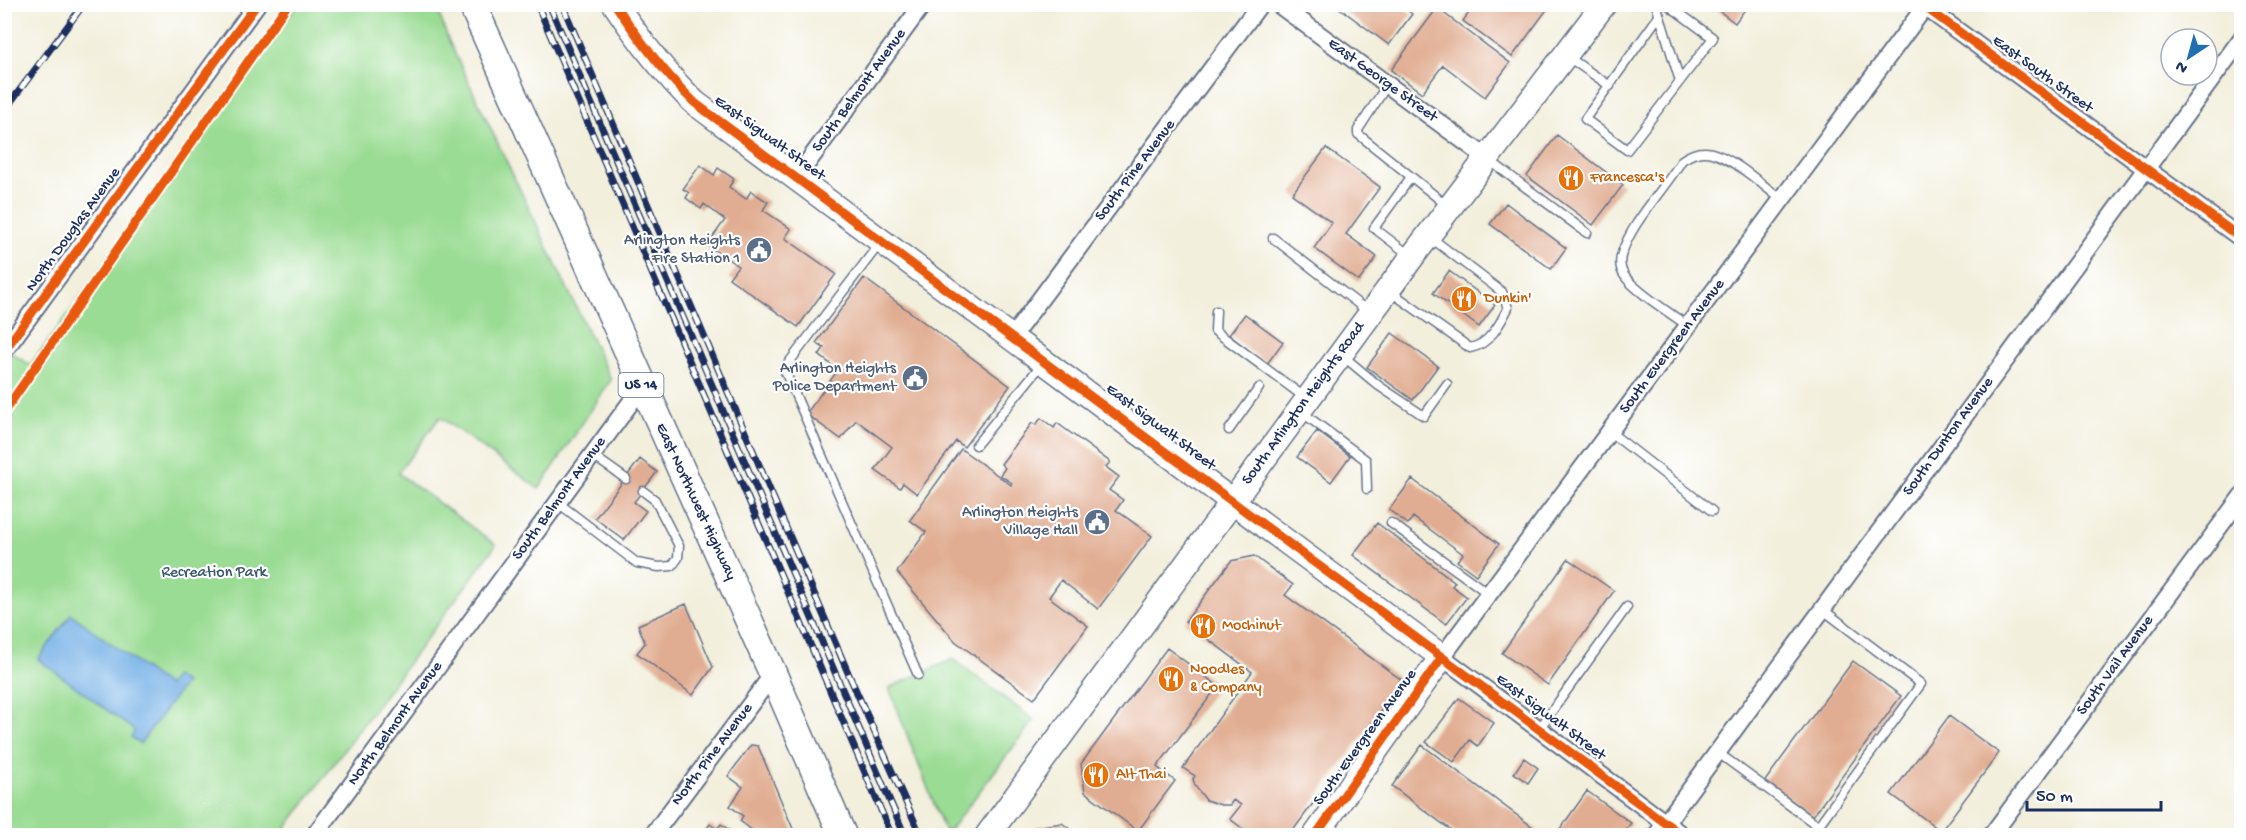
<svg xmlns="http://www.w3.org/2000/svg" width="2246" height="840" viewBox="0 0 2246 840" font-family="'Gochi Hand',sans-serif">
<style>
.green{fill:#9adc93;stroke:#5a8678;stroke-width:1.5}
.water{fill:#74b0e6;stroke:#4870a2;stroke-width:1.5}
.building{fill:#e1ad92}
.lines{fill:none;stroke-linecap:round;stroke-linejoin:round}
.lane-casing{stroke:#66728a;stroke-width:11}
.street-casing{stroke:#66728a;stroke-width:20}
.secondary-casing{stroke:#66728a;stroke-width:27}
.primary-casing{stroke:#66728a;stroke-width:30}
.lane{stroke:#fff;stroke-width:8}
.street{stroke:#fff;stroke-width:16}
.secondary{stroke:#fff;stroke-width:24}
.primary{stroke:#fff;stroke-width:27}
.rail-casing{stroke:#1b2f5e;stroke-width:7}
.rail{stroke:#fff;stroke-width:4.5;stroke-dasharray:14;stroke-linecap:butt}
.cycleway-casing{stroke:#fff;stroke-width:13}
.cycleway{stroke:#e8590c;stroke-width:9}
.labels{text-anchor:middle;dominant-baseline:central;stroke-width:4.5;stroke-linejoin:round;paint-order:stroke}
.shield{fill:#fff;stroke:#5f6d8e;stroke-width:1.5}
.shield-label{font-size:15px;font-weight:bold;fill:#1b2f5e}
.street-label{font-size:16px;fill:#1b2f5e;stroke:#fff}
.food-label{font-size:16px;fill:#c56008;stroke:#fff;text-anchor:start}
.service-label{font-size:16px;fill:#4e5e75;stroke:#fff;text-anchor:end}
.park-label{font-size:16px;fill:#3b5a6b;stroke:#fff}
</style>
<rect width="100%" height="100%" fill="#fff"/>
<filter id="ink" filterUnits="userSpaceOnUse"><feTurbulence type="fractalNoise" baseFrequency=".0167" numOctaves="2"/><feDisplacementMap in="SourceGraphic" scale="12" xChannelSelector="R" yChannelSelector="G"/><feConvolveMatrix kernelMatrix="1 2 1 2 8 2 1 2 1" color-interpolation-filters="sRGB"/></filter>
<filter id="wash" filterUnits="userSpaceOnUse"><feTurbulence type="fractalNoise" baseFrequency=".008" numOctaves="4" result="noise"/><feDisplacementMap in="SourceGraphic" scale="24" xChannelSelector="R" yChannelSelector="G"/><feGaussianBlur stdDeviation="1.35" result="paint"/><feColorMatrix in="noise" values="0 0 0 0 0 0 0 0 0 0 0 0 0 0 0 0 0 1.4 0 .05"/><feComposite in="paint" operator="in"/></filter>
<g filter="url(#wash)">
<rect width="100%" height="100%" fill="#f2efdc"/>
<path class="green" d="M297 5H436L448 39 611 380 539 489 440 417 398 473 496 545 281 835H5L4 348 30 365 249 73Z
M953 659 1034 720 946 835 889 688Z"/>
<path class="water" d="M71 614 168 686 175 676 185 683 140 744 131 737 135 731 38 659Z"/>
<g id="blocks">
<path class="building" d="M1334 4H1400L1412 14 1389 45Z
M1475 4H1551L1512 57 1463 21Z
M1710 4H1749L1735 23Z
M1437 8 1510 63 1485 97 1443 65 1422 93 1391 70Z
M1557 135 1623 185 1593 225 1527 176Z
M1326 148 1380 187 1346 234 1377 257 1359 281 1314 248 1332 223 1292 194Z
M700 165 714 175 718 168 734 179 729 187 746 199 751 191 768 202 763 210 791 229 785 238 836 274 798 327 729 278 738 266 707 245 725 220 704 204 701 209 686 198 689 193 683 189Z
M1506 203 1566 248 1551 269 1490 224Z
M1449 271 1495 305 1479 327 1433 293Z
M864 278 1010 386 964 447 956 441 917 494 903 483 900 488 875 470 892 447 856 420 841 439 806 414 838 370 819 355 824 348 816 343Z
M1245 314 1283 342 1267 364 1229 335Z
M1392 333 1438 366 1413 400 1367 367Z
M1041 418 1054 428 1057 423 1110 462 1106 467 1119 477 1109 490 1123 500 1116 510 1152 536 1098 609 1061 580 1049 597 1088 626 1034 699 955 641 897 572 926 532 910 520 961 449 1011 485 1012 483 1000 475 1005 468 1001 464 1032 423 1036 425Z
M1317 431 1350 456 1331 482 1297 457Z
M640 459 657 472 634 502 646 511 624 540 595 518Z
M1412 479 1499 544 1476 575 1457 561 1463 554 1413 517 1408 524 1389 510Z
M1377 523 1455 582 1452 586 1467 597 1446 624 1353 555Z
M1254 556 1293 585 1285 595 1403 681 1289 836H1253L1230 819 1241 805 1233 800 1230 805H1221L1206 800 1195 786 1193 779 1195 776 1183 768 1252 672 1185 622 1231 561Z
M1568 559 1614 591 1548 685 1502 653Z
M686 604 713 667 693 695 637 653 645 643 638 625Z
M1167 648 1218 686 1157 767 1175 781 1138 831 1085 792 1081 764Z
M1853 661 1901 696 1813 816 1765 781Z
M1459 698 1494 723 1478 746 1470 740 1454 762 1426 742Z
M1949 716 1999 753 1941 831 1891 794Z
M751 745 758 746 796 836H760L740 821 743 816 730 806 743 787 728 776Z
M1422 745 1545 836H1459L1392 786Z
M1524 758 1538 768 1528 783 1514 773Z
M1587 791 1631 823 1622 836H1555Z
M1062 823 1079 836H1030L1036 827Z
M710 824 717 829 721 824 737 836H701Z"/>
</g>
</g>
<g filter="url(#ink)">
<use href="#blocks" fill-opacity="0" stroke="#66728a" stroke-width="1.5"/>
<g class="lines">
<defs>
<path id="lane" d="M1656 4 1680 81
M1659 16 1585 119 1627 150 1713 38 1667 4
M1568 57 1610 86
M1387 85 1358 130V134L1449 207
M1489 160 1587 233
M1411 177 1374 228 1412 257
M1273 238 1370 313
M880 243 784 369 918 675
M1391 292 1470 348C1489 345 1500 324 1508 308L1502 292 1430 237
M1216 311 1215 331 1307 399
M1688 326C1673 315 1633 290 1624 275 1620 269 1619 260 1622 253 1633 220 1664 190 1682 160 1688 156 1696 152 1703 152 1725 150 1765 187 1782 200
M1343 356 1379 386 1424 416 1447 384
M1300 411 1366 460 1367 489
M1229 430 1259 388
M1610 432 1712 511
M976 445 1042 364
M592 455 626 479
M557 502 637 563 659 567 672 566 678 558 679 546 655 500 643 491
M1391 523 1489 594
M1539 729 1627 607
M1717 752 1818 826 1921 684 1822 609"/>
<path id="street" d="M1278 4 1487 158
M1921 4 2242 239
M797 177 923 4
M1012 337 1260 4
M4 351 257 4
M314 836 642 387
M652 836 773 674
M1656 836 2242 38
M1683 836 1442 657 1927 4
M1991 836 2242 496"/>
<path id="secondary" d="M615 4C639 40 664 73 695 103L1442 657 1315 836
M987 836 1412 257 1604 4"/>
<path id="primary" d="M472 4 773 674 843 836"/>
</defs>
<use href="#lane" class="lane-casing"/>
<use href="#street" class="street-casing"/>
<use href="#secondary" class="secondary-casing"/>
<use href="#primary" class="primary-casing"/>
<use href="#lane" class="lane"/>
<use href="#street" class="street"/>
<use href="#secondary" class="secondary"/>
<use href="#primary" class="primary"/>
<defs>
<path id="rail" d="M537 4 892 836
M549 4 905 836
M562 4 849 675 921 836
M4 111 84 4"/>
</defs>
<use href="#rail" class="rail-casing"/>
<use href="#rail" class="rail"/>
<defs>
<path id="cycleway" d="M615 4C639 40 664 73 695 103L1683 836
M1921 4 2242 239
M4 351 257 4
M4 412 288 4
M1315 836 1442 657"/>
</defs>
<use href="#cycleway" class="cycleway-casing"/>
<use href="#cycleway" class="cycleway"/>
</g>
</g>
<defs>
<symbol id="restaurant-disc" viewBox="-11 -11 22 22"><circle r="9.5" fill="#e8710a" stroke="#fff"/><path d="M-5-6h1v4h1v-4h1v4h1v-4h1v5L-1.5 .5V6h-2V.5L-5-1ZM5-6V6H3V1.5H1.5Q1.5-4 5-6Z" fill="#fff"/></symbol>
<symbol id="civic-disc" viewBox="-11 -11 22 22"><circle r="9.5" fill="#5c6f8a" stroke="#fff"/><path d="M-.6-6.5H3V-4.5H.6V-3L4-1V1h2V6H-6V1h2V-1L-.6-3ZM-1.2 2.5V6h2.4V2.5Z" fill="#fff"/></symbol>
</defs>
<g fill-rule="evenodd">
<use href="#restaurant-disc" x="1556" y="163" width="30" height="30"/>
<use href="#civic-disc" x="744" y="235" width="30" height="30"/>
<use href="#restaurant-disc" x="1449" y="284" width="30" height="30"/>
<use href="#civic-disc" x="900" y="363" width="30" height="30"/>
<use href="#civic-disc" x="1082" y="507" width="30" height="30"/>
<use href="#restaurant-disc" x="1188" y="611" width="30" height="30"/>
<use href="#restaurant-disc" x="1156" y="664" width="30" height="30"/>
<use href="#restaurant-disc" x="1081" y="760" width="30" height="30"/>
</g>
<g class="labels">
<rect class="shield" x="618.5" y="373" width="45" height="24" rx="4.5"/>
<g class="shield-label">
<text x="641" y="385">US 14</text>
</g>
<g class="street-label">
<text transform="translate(2042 75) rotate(36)">East South Street</text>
<text transform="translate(1382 81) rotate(36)">East George Street</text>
<text transform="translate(860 91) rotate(-54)">South Belmont Avenue</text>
<text transform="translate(769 139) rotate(36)">East Sigwalt Street</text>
<text transform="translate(1136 171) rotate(-53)">South Pine Avenue</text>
<text transform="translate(74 230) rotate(-54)">North Douglas Avenue</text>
<text transform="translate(1673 347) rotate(-53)">South Evergreen Avenue</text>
<text transform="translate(1304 404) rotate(-54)">South Arlington Heights Road</text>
<text transform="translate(1160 428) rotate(37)">East Sigwalt Street</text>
<text transform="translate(1949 437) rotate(-54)">South Dunton Avenue</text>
<text transform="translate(560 499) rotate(-54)">South Belmont Avenue</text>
<text transform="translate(695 502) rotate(65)">East Northwest Highway</text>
<text transform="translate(2116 666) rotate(-54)">South Vail Avenue</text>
<text transform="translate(1550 718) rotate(37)">East Sigwalt Street</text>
<text transform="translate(396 724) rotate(-54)">North Belmont Avenue</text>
<text transform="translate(1366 738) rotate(-54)">South Evergreen Avenue</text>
<text transform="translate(713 755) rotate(-53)">North Pine Avenue</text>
</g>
<g class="food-label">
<text x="1590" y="178">Francesca's</text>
<text x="1484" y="299">Dunkin'</text>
<text x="1222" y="626">Mochinut</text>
<text x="1190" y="670">Noodles<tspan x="1190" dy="18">&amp; Company</tspan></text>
<text x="1116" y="775">Alt Thai</text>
</g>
<g class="service-label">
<text x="740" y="241">Arlington Heights<tspan x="740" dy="18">Fire Station 1</tspan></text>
<text x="896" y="369">Arlington Heights<tspan x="896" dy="18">Police Department</tspan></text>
<text x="1078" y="513">Arlington Heights<tspan x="1078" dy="18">Village Hall</tspan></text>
</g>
<g class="park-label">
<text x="214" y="573">Recreation Park</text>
</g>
</g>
<rect width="2246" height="840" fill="none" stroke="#fff" stroke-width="24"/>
<g transform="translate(2189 57) rotate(216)"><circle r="28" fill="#ffffff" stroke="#a4acbf" stroke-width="1.5"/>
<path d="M0-4.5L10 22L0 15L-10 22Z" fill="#1f6fb2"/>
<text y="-9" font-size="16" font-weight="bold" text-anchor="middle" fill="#1b2f5e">N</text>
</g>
<path d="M2027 801v9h134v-9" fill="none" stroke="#1b2f5e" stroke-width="3"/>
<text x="2036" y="801" font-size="18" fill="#1b2f5e" stroke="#ffffff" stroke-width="4.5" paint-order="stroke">50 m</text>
</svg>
